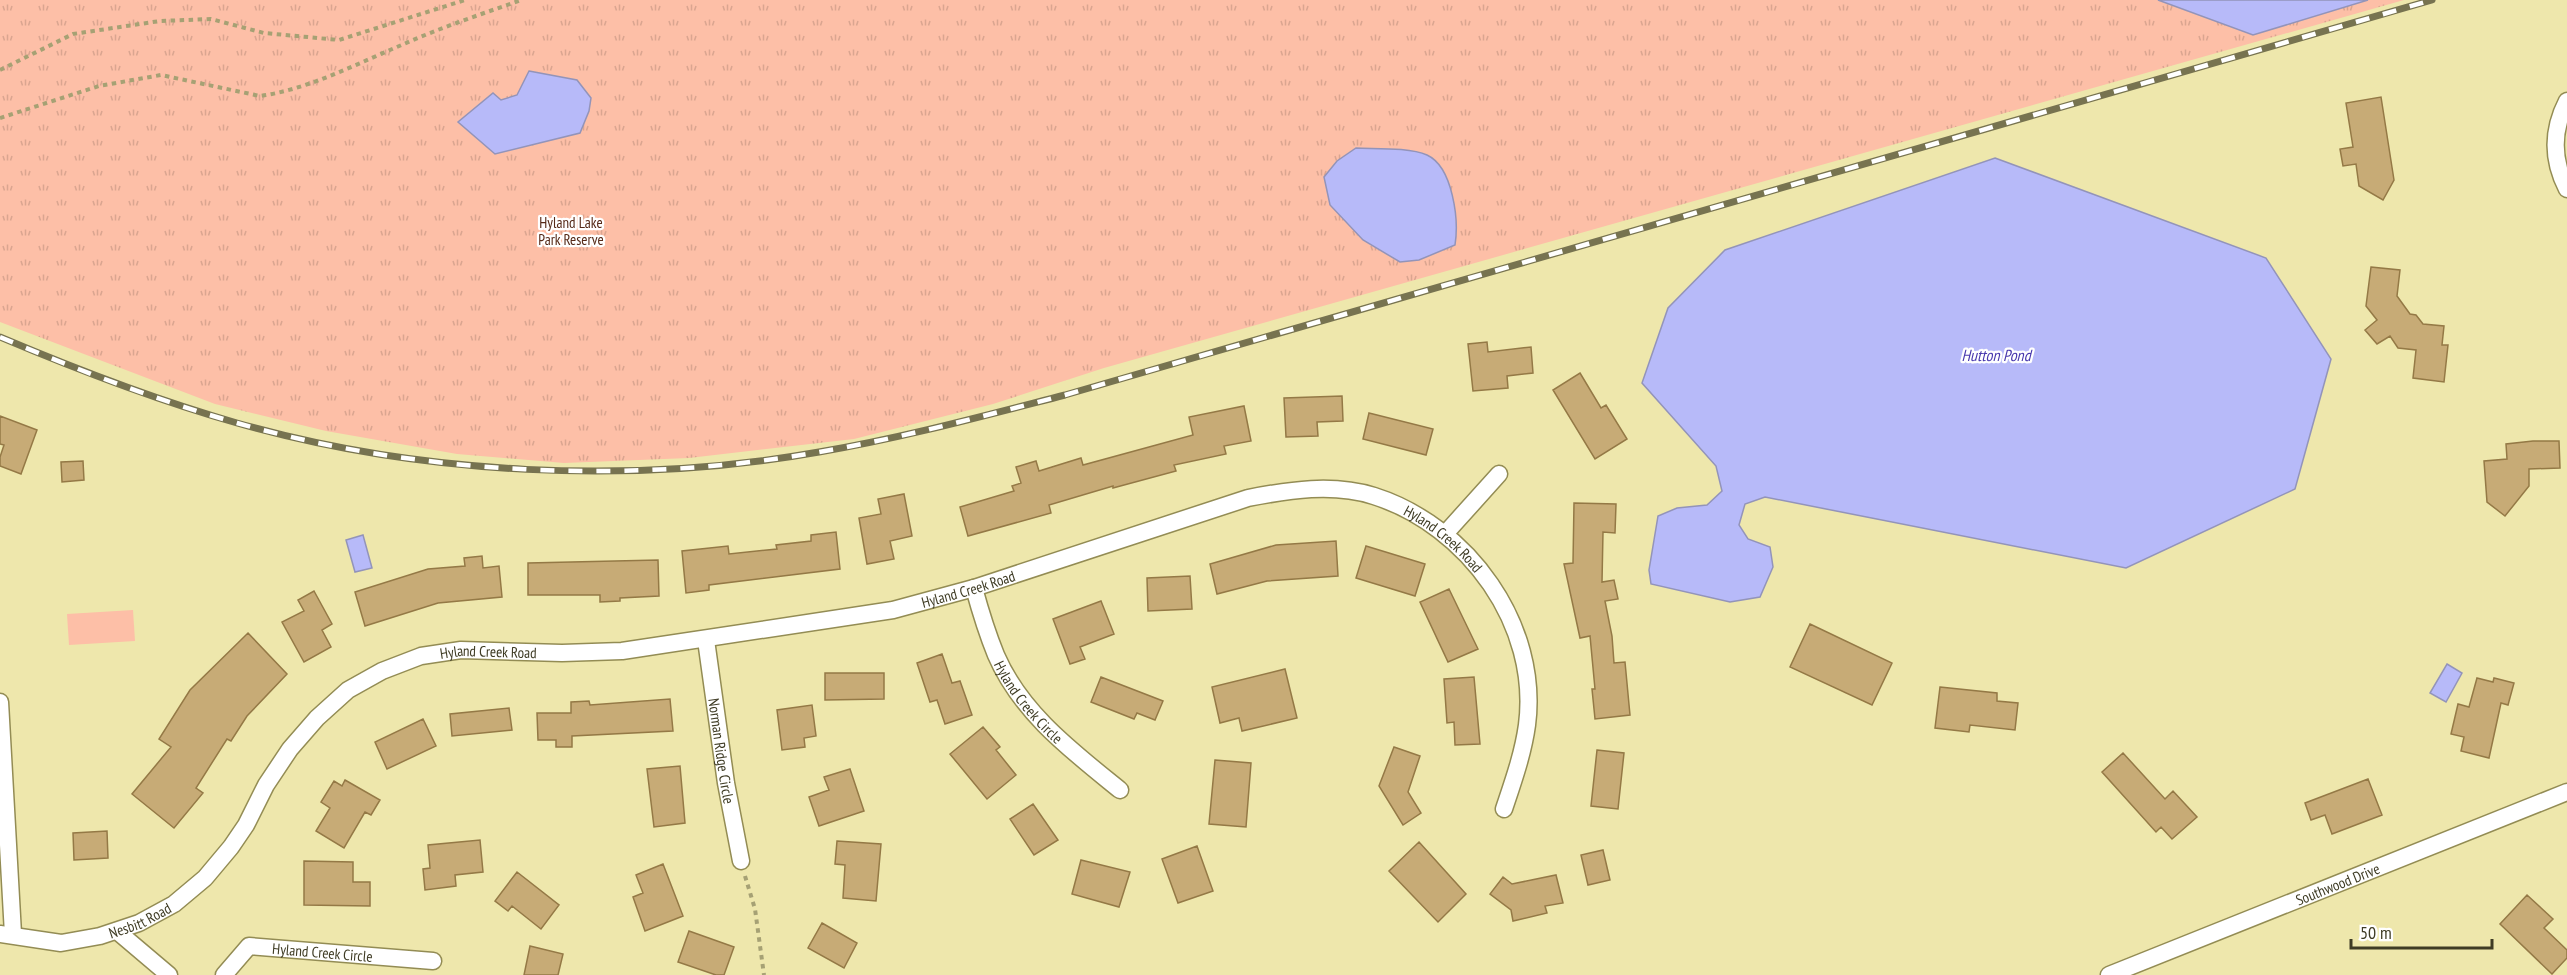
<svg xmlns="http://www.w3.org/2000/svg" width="2567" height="975" viewBox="0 0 2567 975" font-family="'PT Sans Narrow',sans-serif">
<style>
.grass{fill:#fdbfa7}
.park{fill:url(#park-tufts)}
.water{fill:#b7baf9;stroke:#9394b9;stroke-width:1.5}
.building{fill:#c7ab76;stroke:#947946;stroke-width:1.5}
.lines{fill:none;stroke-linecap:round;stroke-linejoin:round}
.street-casing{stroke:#938c54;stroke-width:19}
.path{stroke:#a6a174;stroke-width:4;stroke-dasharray:4.5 4.5;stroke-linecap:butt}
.street{stroke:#fff;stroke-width:16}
.rail-casing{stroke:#777350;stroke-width:7}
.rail{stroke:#fff;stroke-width:4.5;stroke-dasharray:14;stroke-linecap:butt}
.labels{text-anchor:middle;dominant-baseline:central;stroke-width:4.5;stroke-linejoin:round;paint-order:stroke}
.park-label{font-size:15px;fill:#562a18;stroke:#fff}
.street-label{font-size:15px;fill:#3f3c25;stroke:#fff}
.water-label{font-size:16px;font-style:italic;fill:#4737ad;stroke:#fff}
</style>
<defs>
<pattern id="park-tufts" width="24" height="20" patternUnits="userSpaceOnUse" patternTransform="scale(1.5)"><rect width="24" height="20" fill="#fdbfa7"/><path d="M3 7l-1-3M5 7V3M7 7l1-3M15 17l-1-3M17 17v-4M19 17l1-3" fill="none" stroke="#daa590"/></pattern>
</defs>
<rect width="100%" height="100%" fill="#eee7ac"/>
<path class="grass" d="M133 610 135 641 69 645 67 614Z"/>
<path class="park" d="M0 0H2404L1104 368 993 404 854 439 689 458 564 463 457 454 326 431 215 404 0 322Z"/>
<path class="water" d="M2158 0H2368L2253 35Z
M529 71 577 80 591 98 589 111 580 133 495 154 458 122 493 93 501 100 517 95Z
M1356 148C1375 149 1409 147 1427 155 1453 167 1459 220 1455 245L1419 260 1400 262 1363 240 1330 205 1324 177 1337 161Z
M1995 158 2266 258 2331 359 2295 489 2126 568 1765 497 1745 504 1739 525 1748 539 1770 547 1773 567 1760 597 1730 602 1651 584 1649 570 1658 516 1677 508 1707 505 1722 491 1716 466 1642 383 1668 308 1725 250Z
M363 535 372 568 355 572 346 540Z
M2447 664 2462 673 2446 702 2430 693Z"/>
<path class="building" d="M2381 97 2394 180 2383 200 2359 186 2356 164 2343 166 2340 149 2353 147 2346 103Z
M2371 267 2400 270 2397 296 2410 314 2416 315 2423 324 2444 326 2442 345H2448L2444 382 2413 378 2416 350 2398 348 2390 336 2377 344 2365 330 2377 320 2366 306Z
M1487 342 1488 352 1531 347 1533 373 1507 376 1508 388 1473 391 1468 344Z
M1580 373 1601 408 1606 405 1627 439 1595 459 1553 390Z
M1342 396 1343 421 1317 422 1318 436 1286 437 1284 398Z
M1244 406 1251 441 1224 446 1226 454 1174 465 1176 471 1113 488V486L1049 505 1051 513 968 536 960 507 1014 491 1012 486 1021 483 1016 467 1036 461 1039 471 1081 458 1083 465 1193 435 1189 417Z
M1369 413 1433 429 1426 455 1363 439Z
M0 416 37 430 21 474 0 466V457L4 445 0 444Z
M2533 441H2559L2560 468 2529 469V486L2505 516 2487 502 2484 461 2507 459 2506 444Z
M83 461 84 480 62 482 61 462Z
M904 494 912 536 890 541 894 559 867 564 859 518 881 514 878 499Z
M1574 503 1616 504 1615 533 1603 532 1602 582 1614 580 1618 599 1605 601 1612 636 1614 663 1625 662 1630 715 1595 719 1592 689H1595L1590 636 1580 638 1564 564 1573 563Z
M836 532 840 569 709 585V590L686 593 682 551 728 546 729 554 777 549 776 545 811 541V535Z
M1336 541 1338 576 1267 581 1217 594 1210 564 1276 545Z
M1366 546 1425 564 1415 596 1356 578Z
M482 556 483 568 499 566 502 597 438 603 365 626 355 592 428 569 465 566 464 558Z
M658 560 659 596 620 598V601L600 602V595H528V563Z
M1190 576 1192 609 1148 611 1147 578Z
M1449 589 1478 649 1448 662 1420 602Z
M314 591 332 624 322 630 331 647 304 662 282 622 304 611 298 600Z
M1101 601 1114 634 1080 647 1085 659 1070 664 1053 619Z
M1810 624 1892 663 1872 705 1790 667Z
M248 633 287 674 247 716 231 741 227 739 196 788 203 793 174 828 132 794 171 747 159 739 190 690Z
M942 654 952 683 960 681 972 715 945 724 937 700 930 702 917 663Z
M1285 669 1297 718 1242 731 1239 718 1220 723 1212 687Z
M825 673H884V699L825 700Z
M1101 677 1163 701 1155 720 1137 713 1134 719 1091 702Z
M1474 677 1480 744 1455 745 1454 722 1447 723 1444 679Z
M2477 678 2493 682 2494 678 2514 683 2508 705 2501 703 2489 758 2461 751 2464 737 2451 734 2458 704 2469 707Z
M1940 687 1997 693V701L2018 703 2015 730 1970 725 1969 732 1935 728Z
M670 699 673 731 572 736V747H556V740H538L537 713H571V702L589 701 590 705Z
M812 705 816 736 804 738 805 747 782 750 777 710Z
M509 708 512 730 452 736 450 714Z
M423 719 436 746 387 769 375 742Z
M983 727 1000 747 996 750 1016 775 987 799 950 754Z
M1394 747 1420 756 1408 792 1421 813 1403 825 1379 786Z
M1597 750 1624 753 1618 809 1591 806Z
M2123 753 2165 799 2173 791 2197 817 2172 839 2161 827 2156 832 2102 772Z
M1215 760 1251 763 1246 827 1209 824Z
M680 766 685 823 654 827 647 769Z
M850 769 864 811 819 826 809 797 829 790 824 777Z
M2368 779 2382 815 2332 834 2325 815 2311 820 2305 803Z
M345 780 380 800 371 815 365 812 344 848 316 831 330 808 321 802 334 781 342 786Z
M1033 804 1058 840 1034 855 1010 819Z
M107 831 108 858 74 860 73 833Z
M480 840 483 872 455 875 456 886 425 890 423 869 430 868 428 845Z
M837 841 881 844 876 901 843 898 845 865 835 864Z
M1419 842 1466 894 1438 922 1389 871Z
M1197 846 1213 891 1178 903 1162 859Z
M1603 850 1610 880 1588 885 1581 855Z
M1081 860 1130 872 1119 907 1072 894Z
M304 861 353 862V882H370V906L304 905Z
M663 864 683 916 645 931 633 897 643 893 636 875Z
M517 872 559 905 541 929 512 906 508 911 495 901Z
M1556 875 1563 903 1545 906 1547 913 1513 921 1511 910 1490 894 1503 877 1512 884Z
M2527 895 2553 919 2544 928 2567 950V958L2552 974 2500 924Z
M822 923 857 943 844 968 808 948Z
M689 931 734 947 724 975H716L678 962Z
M530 946 563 954 558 975H524Z"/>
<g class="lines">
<defs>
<g id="street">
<path d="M2567 101C2552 130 2552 160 2567 189"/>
<path d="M1445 534 1499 474"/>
<path id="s1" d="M974 588C980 610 987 633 996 655 1021 713 1072 751 1120 790"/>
<path id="s2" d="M706 640 726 783 741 861"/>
<path d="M0 702 13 934"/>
<path d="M117 931 169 975"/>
<path id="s3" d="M0 934 61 943 100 936 139 923 174 904 205 878 231 847 246 825 266 785 290 749 317 718 348 690 382 671 421 656 461 650 562 653 622 651 893 610 974 588 1248 498C1289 490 1333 483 1374 496 1468 526 1540 625 1527 725 1523 754 1513 782 1504 809"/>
<path id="s4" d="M224 975 249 946 433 961"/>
<path id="s5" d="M2109 975 2567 792"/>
</g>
</defs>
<use href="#street" class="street-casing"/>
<path class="path" d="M0 70 73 34 160 21 211 19 264 33 339 40 465 0
M0 118 99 86 161 75 260 96C310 89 358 63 404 44 442 27 482 14 521 0
M745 876 755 909 764 975"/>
<use href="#street" class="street"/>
<defs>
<path id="rail" d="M0 337C78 370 156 400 237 423 420 475 632 485 819 452 902 438 983 416 1065 395L2432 0"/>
</defs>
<use href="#rail" class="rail-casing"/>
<use href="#rail" class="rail"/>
</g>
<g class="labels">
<g class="park-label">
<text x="571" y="222">Hyland Lake<tspan x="571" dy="17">Park Reserve</tspan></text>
</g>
<g class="street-label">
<text stroke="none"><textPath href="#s3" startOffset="1599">Hyland Creek Road</textPath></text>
<text stroke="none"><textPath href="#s3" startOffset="1095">Hyland Creek Road</textPath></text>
<text stroke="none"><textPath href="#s3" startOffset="609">Hyland Creek Road</textPath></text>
<text stroke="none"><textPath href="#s1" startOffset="128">Hyland Creek Circle</textPath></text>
<text stroke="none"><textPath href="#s2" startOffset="112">Norman Ridge Circle</textPath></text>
<text stroke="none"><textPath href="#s5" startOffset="246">Southwood Drive</textPath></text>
<text stroke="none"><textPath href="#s3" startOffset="144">Nesbitt Road</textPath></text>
<text stroke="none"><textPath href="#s4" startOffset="112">Hyland Creek Circle</textPath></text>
</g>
<g class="water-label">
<text x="1996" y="355">Hutton Pond</text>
</g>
</g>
<path d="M2351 939v9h141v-9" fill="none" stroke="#3f3c25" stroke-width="3"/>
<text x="2360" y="939" font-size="18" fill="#3f3c25" stroke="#ffffff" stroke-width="4.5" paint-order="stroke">50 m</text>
</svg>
